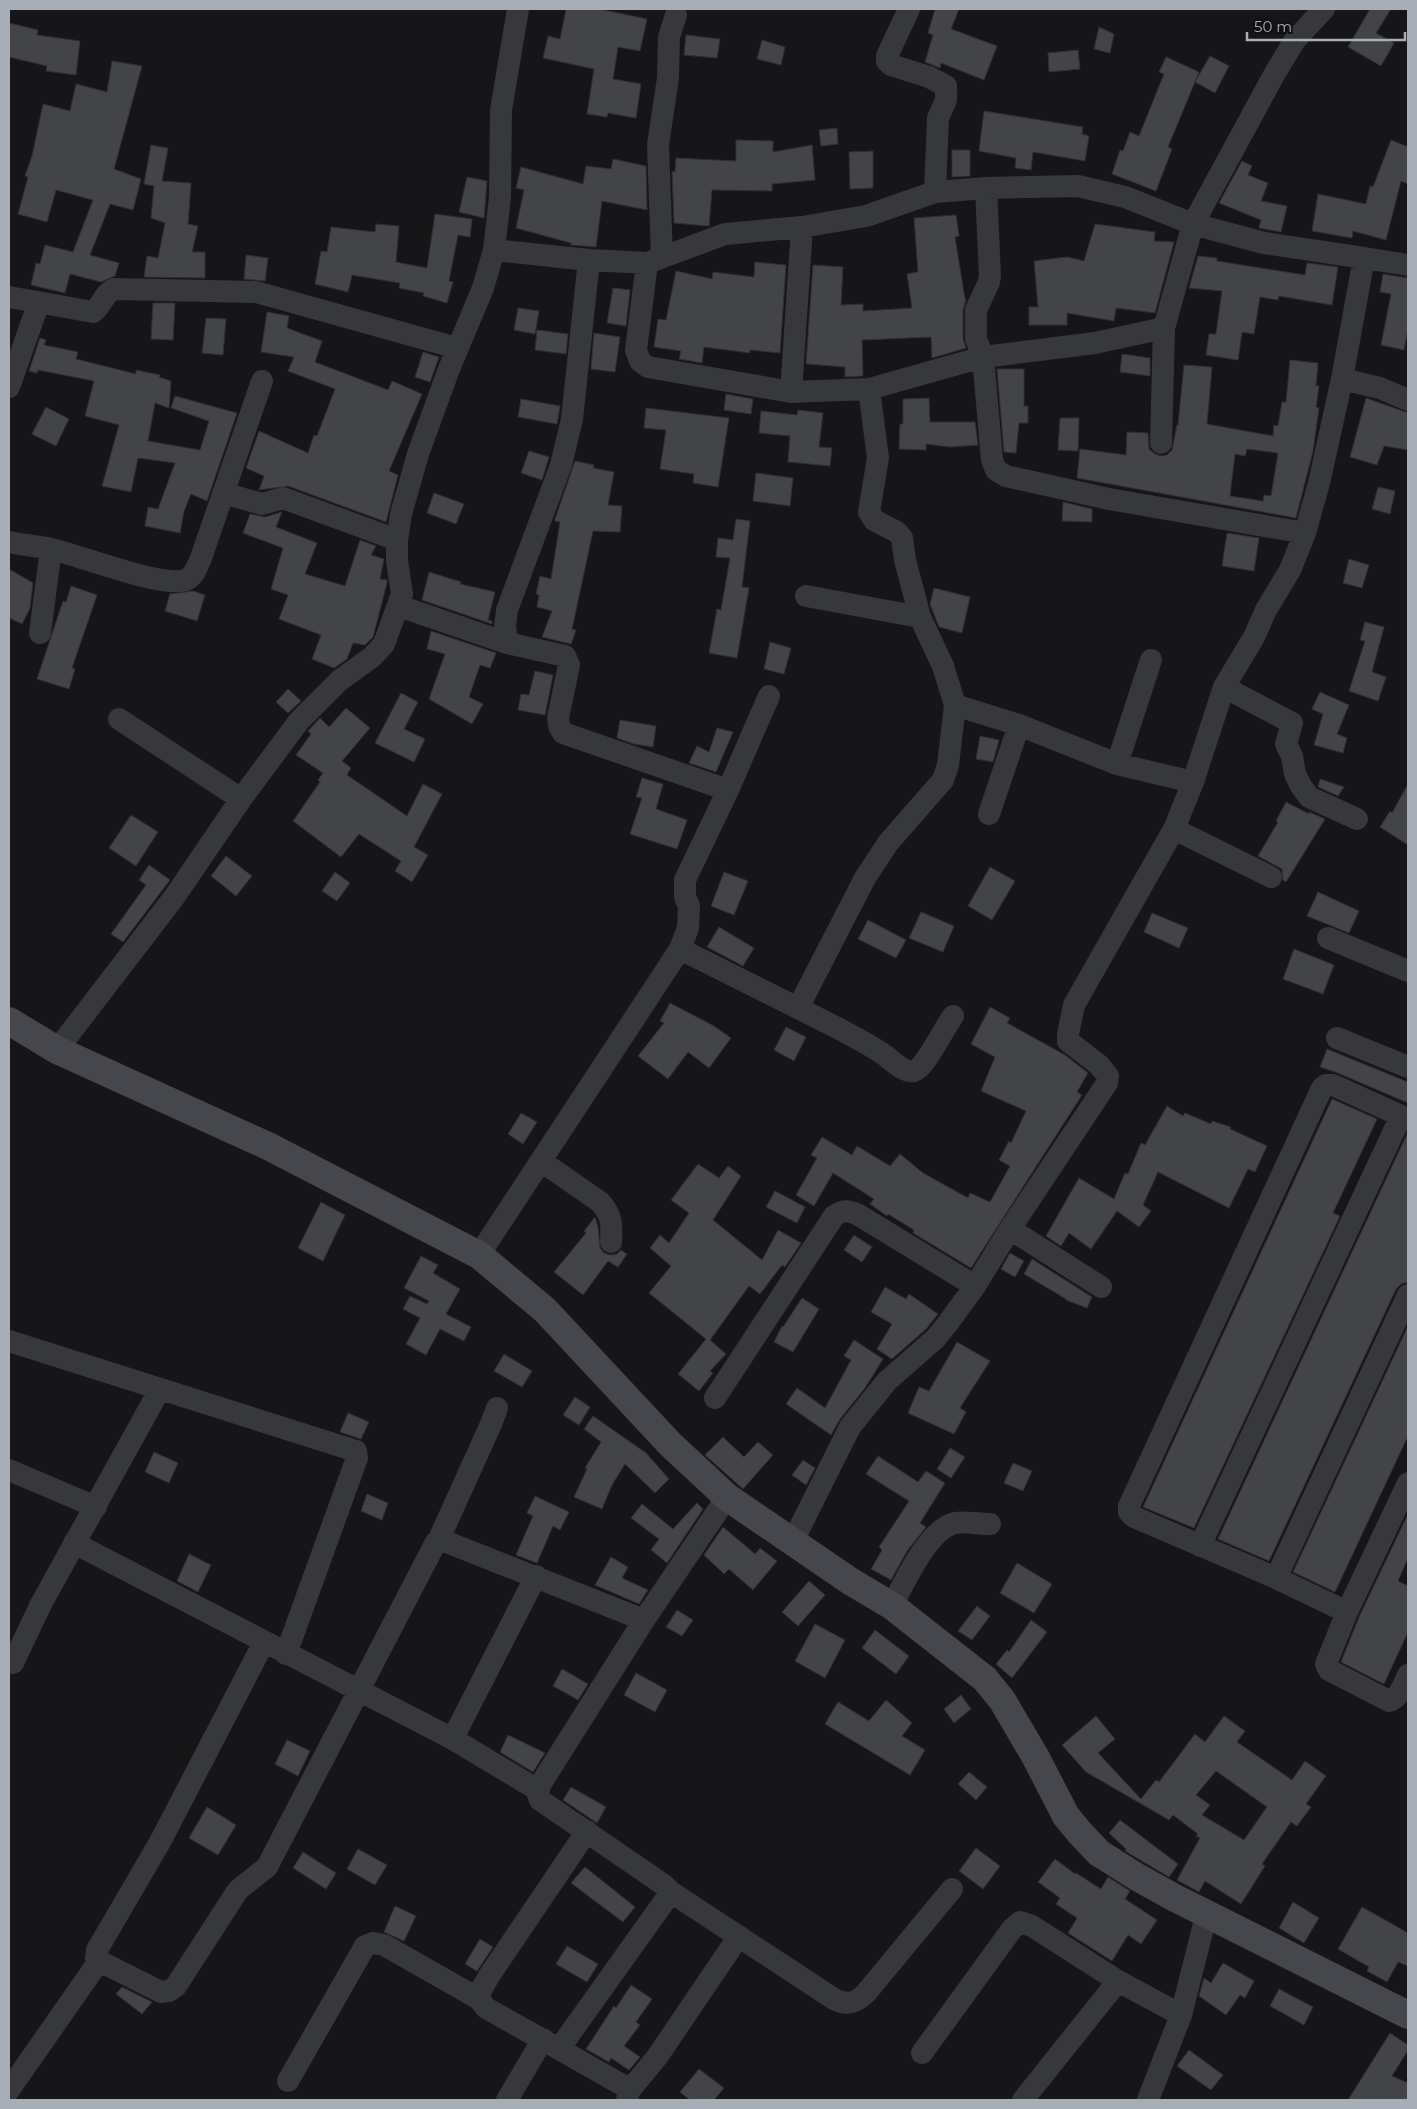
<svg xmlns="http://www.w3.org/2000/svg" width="1417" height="2109" viewBox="0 0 1417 2109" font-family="Montserrat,sans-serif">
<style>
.building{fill:#424448;stroke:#303034;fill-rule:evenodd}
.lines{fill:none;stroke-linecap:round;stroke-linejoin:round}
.street{stroke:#37383c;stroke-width:22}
.secondary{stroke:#45474c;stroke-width:28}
</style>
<rect width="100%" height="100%" fill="#161618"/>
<path class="building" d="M566 9H599L647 19 640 51 618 47 613 79 641 84 636 118 608 113 607 117 587 114 594 69 543 58 548 36 560 39Z
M935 9H959L951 29 997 46 984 80 941 63 940 68 925 62 933 35 928 33Z
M1370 9H1391L1376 33 1394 43 1381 66 1348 47Z
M9 23 38 30 37 35 80 41 76 75 46 71 47 66 9 57Z
M1099 27 1114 34 1110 53 1094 49Z
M686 35 720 39 717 58 684 55Z
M762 40 785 47 781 65 757 59Z
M1078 50 1080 69 1049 72 1048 53Z
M1210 56 1229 66 1215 93 1195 82Z
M1166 57 1199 72 1168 147 1172 149 1156 191 1112 174 1120 150 1123 151 1130 132 1139 136 1164 74 1159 72Z
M112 61 142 66 114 169 141 179 133 210 110 204 90 255 119 263 115 276 101 282 70 274 65 293 31 285 36 263 40 264 45 245 73 252 93 200 56 190 47 222 18 214 28 177 25 176 32 156 43 104 70 111 76 84 107 92Z
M984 111 1083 127 1082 134 1089 136 1085 161 1033 152 1031 170 1015 168 1016 158 979 151Z
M837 128 838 144 821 146 819 130Z
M736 140 773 141V152L812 145 815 180 772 184V191L712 190 709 226 674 223 672 171 675 172 676 158 736 161Z
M1391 140 1408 147V184L1401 181 1386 240 1353 231 1352 238 1312 231 1318 194 1366 204 1370 186 1373 187Z
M151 145 168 148 162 181 191 183 188 224 198 226 192 252H205V278L144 277 147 256 158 258 165 223 151 218 154 186 144 184Z
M952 150H970V176L952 177Z
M873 151V188L850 189 849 152Z
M613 159 646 166 647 210 602 201 596 247 571 245V243L516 228 524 190 516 188 521 167 583 184 586 166 611 169Z
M1242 161 1252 166 1248 175 1268 183 1261 201 1287 206 1281 232 1259 228 1261 220 1219 203Z
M467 177 487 181 484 218 459 212Z
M435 214 472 219 470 237 458 235 449 281 453 282 447 303 423 296 424 293 399 288 400 283 352 275 348 292 315 284 321 251 327 252 331 227 375 232 376 224 399 226 396 262 427 268Z
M956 215 959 236 955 237 965 299H966L963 310V339L966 348 932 358 931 337 862 340 863 376 845 377V367L806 364 813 265 843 267 841 305 863 304V311L912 308 907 274 918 272 914 218Z
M1095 224 1155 232 1154 241 1174 242 1155 313 1116 308 1114 321 1067 313V325H1029V307H1038L1034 261 1067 257 1084 261Z
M246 255 268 258 265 281 244 279Z
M1198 256 1217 258V261L1305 275 1307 263 1338 267 1332 305 1279 296 1278 300 1260 297 1254 334 1242 332 1238 360 1206 355 1209 334H1216L1222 291 1189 288Z
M755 262 786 265 780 353 750 350V353L704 347 702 363 679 359 681 351 654 347 658 319 666 320 676 271 712 279 713 272 754 277Z
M1383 274 1408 278V328L1404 350 1381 345 1391 294 1380 292Z
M613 288 630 290 626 326 607 323Z
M153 303H175L173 340 151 339Z
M518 308 539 311 535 334 514 330Z
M267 312 289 316 287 328 322 341 315 362 388 390 392 381 422 394 389 471 398 475 386 522 288 486 259 490 264 476 246 468 259 431 308 453 314 435 317 436 335 389 288 371 294 357 261 352Z
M206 318 226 319 223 355 202 353Z
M537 330 568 334 566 354 535 350Z
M594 333 620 337 615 372 591 369Z
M40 338 46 340 44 345 78 352 76 359 136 374V370L160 375 159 377 171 381 169 408 155 403 148 441 200 450 209 421 171 408 175 396 237 413 207 501 191 494 184 511 180 533 145 526 148 507 158 509 175 463 138 458 131 492 102 486 119 425 85 416 94 381 38 370 37 373 29 371Z
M423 352 439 357 430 382 415 377Z
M1122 354 1150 358V376L1120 372Z
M1290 360 1318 363 1316 386H1319L1316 407 1319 408 1313 451 1296 518 1077 478 1080 449 1126 455 1127 432 1148 433 1149 449 1155 454 1161 456 1167 455 1172 450 1177 425H1178L1184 365 1212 367 1207 424 1273 436 1274 425 1278 426 1282 402H1286ZM1247 449 1278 453 1271 496 1264 495 1263 501 1230 496 1235 454 1245 456Z
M997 369H1024V406H1028V423H1019L1016 453 1004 452Z
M726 394 753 399 751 414 724 410Z
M929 398 930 422H975L978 445 950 447 926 444V450L899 449 900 424H903V399Z
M1366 398 1408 413V450L1384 446 1377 465 1350 457Z
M521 399 560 406 557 424 518 417Z
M46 407 69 419 56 446 32 434Z
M646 408 729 418 718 487 693 483 694 474 660 469 666 430 644 428Z
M798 410 823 413 819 447 832 448 830 466 788 462 790 436 759 433 761 411 797 415Z
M1060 418H1079L1078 451 1058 450Z
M529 451 549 457 542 480 521 473Z
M575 461 594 465 593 468 614 472 608 505 622 506 620 532 593 531 572 629 576 630 571 644 542 637 552 611 537 607 539 595 536 594 540 576 551 579 560 522 555 521V519Z
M756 473 793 478 790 506 753 501Z
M1378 487 1395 491 1390 514 1372 509Z
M434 493 464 504 456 524 427 513Z
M1063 502 1092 509V522L1062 521Z
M282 512 276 527 317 543 305 574 345 586 360 540 376 546 371 555 384 559 380 579 387 580V583L373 637 365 645 353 643 347 659 334 668 312 659 321 635 279 619 288 595 271 589 283 548 243 533 250 514 265 517Z
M736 519 750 521 742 587 749 588 737 658 709 653 717 609 721 610 730 558 716 557 718 538 733 540Z
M1227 533 1259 538 1254 571 1222 566Z
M1349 559 1369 565 1362 588 1343 583Z
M9 569 33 583 30 608 22 624 9 618Z
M429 572 461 582 460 584 495 592 488 620 492 621V624L422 600Z
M71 586 97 595 72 668 75 669 69 689 37 679 63 601 66 602Z
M934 588 970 597 962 633 939 627 930 604Z
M193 591 205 595 197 621 165 611 170 594Z
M1365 622 1384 627 1372 672 1386 677 1378 701 1349 691 1365 641 1360 640Z
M431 631 496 653 490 668 480 665 469 697 483 704 472 724 429 699 445 654 427 649Z
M770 642 791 648 784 674 764 669Z
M535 671 553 675 545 715 518 710 521 694 529 695Z
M288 689 301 701 288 713 276 702Z
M1320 692 1349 705 1337 734 1347 738 1343 753 1314 745 1323 714 1312 709Z
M401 693 418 702 404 729 425 739 414 762 375 743Z
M346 708 370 728 342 761 351 768 347 775 407 816 423 784 442 794 414 847 428 855 412 882 395 871 401 861 359 834 341 857 293 821 320 782 318 780 323 773 296 755 311 734 308 731 320 718 329 727Z
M620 720 656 726 653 747 634 744 617 738Z
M717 728 733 732 716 772 689 763 697 746 709 752Z
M980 736 999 740 993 762 976 759Z
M642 778 663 784 656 809 687 820 677 849 630 834 642 798 636 797Z
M1320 779 1344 787 1338 796 1318 787Z
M1408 784V845L1380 827 1390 811 1392 813Z
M1286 802 1309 814V812L1325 819 1286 882 1283 880 1282 869 1258 856 1278 822 1276 821Z
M131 815 158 832 136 866 109 848Z
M226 856 252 876 236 896 211 876Z
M149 865 170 880 123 942 111 934 146 885 139 880Z
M990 867 1015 881 992 920 968 906Z
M335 872 350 883 337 901 322 891Z
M724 872 748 881 734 915 711 906Z
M1318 892 1359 911 1349 933 1307 916Z
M921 912 954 926 943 952 909 938Z
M1152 913 1188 928 1179 948 1144 932Z
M868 920 906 940 896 958 858 939Z
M719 927 754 948 743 966 707 947Z
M1294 949 1334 965 1323 994 1283 979Z
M670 1003 714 1026 731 1038 709 1068 688 1052 668 1079 638 1056 664 1023 660 1021Z
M990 1007 1010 1018 1007 1023 1065 1055 1088 1073 1077 1092 1082 1095 971 1268 913 1233 914 1230 888 1214 887 1216 870 1204 874 1199 833 1173 814 1206 796 1195 817 1158 811 1155 822 1137 852 1155 857 1146 890 1166 900 1154 923 1173 968 1198 970 1193 990 1202 1010 1166 999 1160 1009 1141 1011 1143 1026 1111 981 1091 995 1057 971 1044Z
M786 1027 806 1037 794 1061 774 1050Z
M1327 1049 1408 1082V1103L1338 1073 1320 1067Z
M1332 1099 1377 1119 1333 1213 1340 1216 1194 1528 1143 1507Z
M1167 1106 1183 1116 1185 1113 1211 1124 1212 1121 1231 1127 1230 1129 1267 1146 1255 1172 1248 1169 1229 1208 1158 1172 1143 1205 1151 1211 1139 1227 1117 1211 1091 1249 1069 1233 1061 1246 1046 1236 1079 1178 1114 1199 1125 1173 1128 1174 1141 1143 1145 1145Z
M521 1113 537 1122 523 1144 508 1134Z
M1408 1132V1282L1401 1284 1396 1289 1269 1561 1218 1539Z
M698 1164 719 1178 728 1166 741 1176 713 1220 762 1260 778 1230 801 1243 785 1267 782 1265 760 1294 749 1286 710 1340 726 1354 710 1371 713 1373 699 1391 678 1374 706 1339 649 1293 671 1266 650 1248 660 1235 669 1243 689 1213 671 1200Z
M775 1191 805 1207 797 1223 766 1207Z
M321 1202 345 1215 323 1261 298 1248Z
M595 1217 598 1227 600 1248 604 1253 610 1255 617 1254 621 1250 627 1254 618 1267 608 1261 583 1295 554 1272 586 1233 584 1231Z
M854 1235 872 1247 862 1262 844 1250Z
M1010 1253 1024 1261 1015 1277 1001 1269Z
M421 1256 438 1265 433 1273 460 1289 446 1314 471 1327 464 1341 440 1329 426 1355 406 1344 420 1318 403 1309 410 1296 427 1304 429 1301 404 1288Z
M1032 1259 1092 1297 1087 1308 1066 1300V1299L1024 1274Z
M885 1287 906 1299 909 1294 938 1314 926 1329 892 1359 877 1349 892 1324 871 1312Z
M802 1298 819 1309 793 1352 774 1342 782 1326 783 1327Z
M1408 1326V1436L1335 1592 1293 1572Z
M854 1340 883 1359 865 1388 840 1419 831 1435 786 1404 797 1388 825 1408 851 1360 844 1356Z
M957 1342 990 1361 960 1408 966 1412 954 1434 908 1413 919 1387 929 1391Z
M504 1354 532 1371 522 1387 494 1371Z
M575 1397 590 1407 579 1425 563 1415Z
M348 1413 369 1422 361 1439 340 1432Z
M593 1416 646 1453 669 1479 655 1493 625 1464 612 1485 602 1509 574 1497 587 1469 585 1468 601 1442 584 1429Z
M723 1437 744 1457 758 1442 773 1455 743 1489 705 1455Z
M950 1448 965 1457 951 1478 937 1469Z
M154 1452 178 1463 169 1483 145 1472Z
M878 1456 918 1482 926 1471 945 1483 920 1523 926 1527 907 1551 891 1580 871 1569 882 1550 879 1547 909 1501 866 1474Z
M803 1460 815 1468 806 1485 792 1475Z
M1013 1463 1032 1471 1023 1491 1004 1483Z
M367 1494 388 1503 382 1520 361 1511Z
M535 1496 569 1512 560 1530 553 1526 537 1563 516 1555 533 1516 527 1513Z
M697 1503 703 1509 667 1563 651 1550 659 1539 631 1518 642 1504 673 1529Z
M1408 1514V1558L1398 1581 1408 1586V1632L1384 1684 1341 1662 1359 1617Z
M723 1527 755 1554 760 1548 777 1561 753 1590 729 1569 724 1574 704 1555Z
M189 1554 211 1565 198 1592 177 1581Z
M611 1557 628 1567 622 1578 648 1590 639 1604 595 1585Z
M1017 1563 1052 1584 1034 1613 1000 1593Z
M809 1581 825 1595 798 1626 782 1612Z
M977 1606 990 1616 972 1640 958 1631Z
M677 1610 693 1620 682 1636 666 1627Z
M1031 1620 1047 1632 1012 1678 996 1664 1007 1650 1009 1652Z
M815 1624 845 1640 825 1678 795 1661Z
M875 1630 909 1656 896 1674 862 1648Z
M562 1669 588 1684 578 1700 553 1686Z
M636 1673 667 1690 655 1712 624 1695Z
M961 1695 971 1709 954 1723 944 1709Z
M886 1700 912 1723 902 1736 925 1750 910 1775 825 1724 838 1702 869 1721Z
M1096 1716 1115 1739 1098 1753 1141 1799 1156 1780 1159 1782 1195 1734 1205 1742 1224 1716 1245 1731 1237 1742 1292 1780 1305 1761 1326 1776 1306 1804 1311 1807 1297 1826 1291 1822 1262 1864 1265 1866 1241 1904 1205 1881 1199 1892 1177 1880 1200 1838 1196 1836 1198 1834 1173 1815 1169 1820 1086 1772 1062 1745ZM1216 1771 1267 1807 1244 1840 1202 1815 1210 1805 1196 1795Z
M508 1735 545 1753 533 1772 500 1752Z
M287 1740 310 1751 298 1776 275 1764Z
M969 1772 987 1787 976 1800 958 1784Z
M571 1787 606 1807 597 1823 563 1800Z
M207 1807 236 1825 218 1855 189 1838Z
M1120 1820 1178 1864 1169 1877 1125 1851 1126 1849 1109 1833Z
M976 1848 1000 1866 983 1889 959 1871Z
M358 1849 387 1865 375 1885 347 1869Z
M303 1852 336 1873 326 1889 293 1868Z
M1055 1859 1075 1874 1076 1873 1101 1889 1108 1877 1130 1891 1125 1899 1157 1920 1141 1944 1128 1935 1112 1961 1068 1933 1077 1918 1056 1904 1060 1898 1038 1882Z
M585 1867 635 1907 623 1922 571 1883Z
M1293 1902 1319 1918 1304 1943 1279 1928Z
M395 1906 416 1916 404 1941 384 1932Z
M1362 1907 1408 1933V1966L1398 1962 1387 1982 1367 1971 1369 1967 1338 1949Z
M480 1939 493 1947 477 1971 465 1964Z
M567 1946 598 1964 587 1982 556 1964Z
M1223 1963 1254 1981 1245 1998 1240 1995 1226 2015 1199 1996 1204 1978 1211 1983Z
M631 1985 652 1999 636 2022 640 2025 624 2046 640 2057 629 2070 611 2058 609 2062 586 2049 614 2006 616 2008Z
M122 1987 152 2002 142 2014 116 1994Z
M1279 1989 1313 2007 1304 2025 1270 2006Z
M1390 2033 1408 2045V2050L1392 2076 1408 2083V2100H1348Z
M1189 2050 1223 2075 1211 2090 1177 2066Z
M699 2069 724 2088 714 2100H690L680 2092Z"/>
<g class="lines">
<path class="street" d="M909 9 887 56V61L891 65 929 77 946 86V100L938 118 935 192
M986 188 990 276 989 282 976 310V339L983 357 992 460 996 470 1006 476 1109 499 1305 533
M494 250 589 260 647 263 725 234 802 227 866 216 935 192 986 188 1078 186 1125 197 1193 224 1264 243 1364 258
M662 257 658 145 668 78 669 37 676 15
M647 263 636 350 640 361 648 367 791 392 869 389 983 357 1095 343 1164 328
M9 297 93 312C102 306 103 294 114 289L256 292 457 348
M1342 379 1380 388 1408 400
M9 387 39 302
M791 392 802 227
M1161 443 1164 328 1193 224 1275 73 1295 40 1324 9
M223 493 262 504 283 498 397 540
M9 542C23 545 37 546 51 549 79 555 161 588 186 580 195 576 197 566 201 558L262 381
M806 596 920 617
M399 606 507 643 565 656 569 665 558 718 559 726 563 733 728 790
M40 633 51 549
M507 643 505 626 507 610 561 465 572 419 589 260
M1224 687 1292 723 1286 744 1292 756 1295 774 1301 786 1309 797 1357 819
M955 705 1019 725 1117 764 1193 782
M119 719 241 799
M1117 764 1151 660
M989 814 1019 725
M1174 829 1271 877
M1328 938 1408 971
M680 949 798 1008 865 878 888 843 943 780 948 765 955 705 943 666 920 617 905 560 902 538 897 532 874 520 869 512 878 458 869 389
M798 1008C827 1023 856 1036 883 1054 891 1059 906 1076 916 1070 926 1065 945 1027 953 1016
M1337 1038 1408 1067
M57 1050 175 896 241 799 299 721 340 680 372 657 384 644 402 594 397 561V540L401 514 418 454 449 369 483 288 494 250 500 197 501 110 518 9
M541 1161 600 1202C612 1215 612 1225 611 1242
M1010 1229 1101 1287
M479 1255 680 949 688 928 689 906 685 897V880L728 790 769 696
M9 1341 356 1451 357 1458 286 1654
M715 1398 834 1216C843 1210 847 1210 857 1214L975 1286
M9 1470 96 1507
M1408 1483 1347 1612 1326 1664 1329 1670 1389 1701C1400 1698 1403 1685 1408 1675
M727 1497 644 1620 540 1785 538 1795 540 1800 664 1885 671 1892 834 1999C847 2006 856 2003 866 1993L952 1889
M439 1539 491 1424 497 1408
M74 1543 451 1738 538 1790
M792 1543 850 1427 887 1381 936 1338 948 1323 975 1286 1010 1229 1107 1083 1108 1076 1099 1065 1068 1041V1034L1074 1005 1174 829 1193 782 1224 687 1254 637 1266 610 1290 570 1305 533 1319 483 1342 379 1364 258 1408 265
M1200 1546 1401 1116
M1276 1578 1408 1295
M892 1606C904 1583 928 1529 955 1523 965 1521 979 1524 990 1524
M1347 1612 1276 1578 1134 1517 1129 1512V1506L1322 1088 1326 1085H1333L1408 1119
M264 1642 160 1842 97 1950 96 1958 99 1961 161 1992 169 1991 176 1986 238 1890 267 1867 436 1542 439 1539 644 1620
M13 1663 41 1604 160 1389
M451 1738 456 1732 536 1576
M559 2049 486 2008 479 1999 481 1990 489 1976 587 1831
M922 2053 1012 1929 1020 1922 1032 1926 1118 1981 1181 2015
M288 2081 365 1946 373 1943 384 1945 479 1999
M9 2090 99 1961
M629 2091 657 2057 739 1936
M507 2100 543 2039
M627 2100 629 2091 624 2086 559 2049 671 1892
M1023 2100 1118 1981
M1148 2100 1181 2015 1207 1912"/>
<path class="secondary" d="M9 1021 57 1050 268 1146 479 1255 545 1310 670 1444 727 1497 850 1581 892 1606 985 1679 1002 1700 1035 1756 1066 1816 1080 1833 1099 1853 1137 1877 1175 1898 1408 2015"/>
</g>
<rect width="1417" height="2109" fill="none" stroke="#a8aeb7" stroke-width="20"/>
<path d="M1247 32v8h158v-8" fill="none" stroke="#a8aeb7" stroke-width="2.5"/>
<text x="1254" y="32" font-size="15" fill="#a8aeb7" stroke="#111113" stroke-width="4" paint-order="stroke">50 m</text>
</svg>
